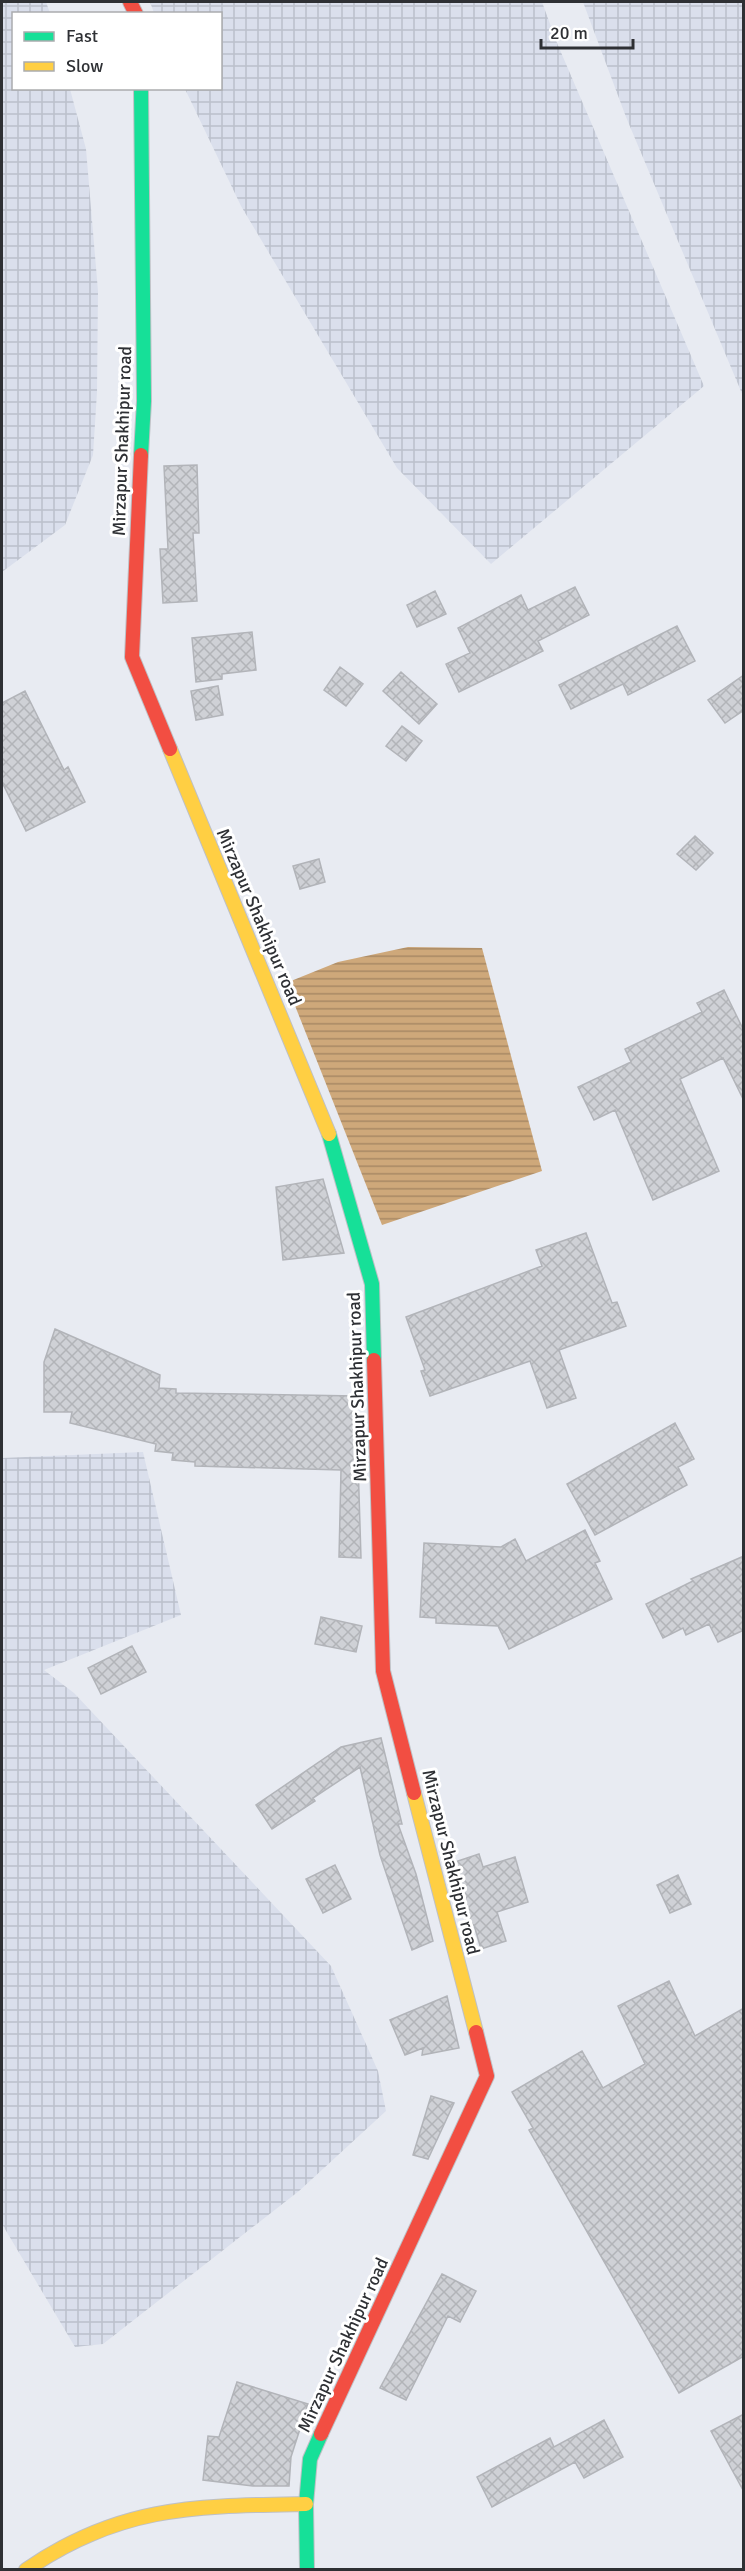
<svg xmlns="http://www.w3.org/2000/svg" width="745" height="2571" viewBox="0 0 745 2571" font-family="Signika,sans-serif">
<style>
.industrial{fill:url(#industrial-grid)}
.water{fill:url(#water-rules)}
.building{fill:url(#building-cross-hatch);stroke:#b2b4b9;stroke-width:1.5}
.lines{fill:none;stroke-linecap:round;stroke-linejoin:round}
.fast-casing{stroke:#bec0c5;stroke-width:16}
.slow-casing{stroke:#bec0c5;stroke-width:16}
.jam-casing{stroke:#bec0c5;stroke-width:16}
.fast{stroke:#16e098;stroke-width:14}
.slow{stroke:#ffcf43;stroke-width:14}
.jam{stroke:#f24e42;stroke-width:14}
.labels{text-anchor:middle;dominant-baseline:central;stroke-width:6;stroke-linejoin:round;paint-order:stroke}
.street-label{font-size:18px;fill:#2e3034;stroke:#fff}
</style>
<defs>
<pattern id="industrial-grid" width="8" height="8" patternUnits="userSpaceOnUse" patternTransform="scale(1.5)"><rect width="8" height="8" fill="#dadfec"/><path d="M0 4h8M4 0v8" fill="none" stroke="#bbc0cb"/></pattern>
<pattern id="water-rules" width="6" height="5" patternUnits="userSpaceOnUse" patternTransform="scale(1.5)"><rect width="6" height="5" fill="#cea87a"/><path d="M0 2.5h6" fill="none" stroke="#a88965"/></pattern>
<pattern id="building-cross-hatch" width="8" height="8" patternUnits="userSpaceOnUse" patternTransform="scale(1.5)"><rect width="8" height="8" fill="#cfd1d6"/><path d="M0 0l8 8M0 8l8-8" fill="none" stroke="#b2b4b8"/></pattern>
</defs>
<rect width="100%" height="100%" fill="#e8ebf2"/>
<path class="industrial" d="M2 2H46L50 13 14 14V88L70 89 86 149 98 291 97 392 93 455 65 525 2 572Z
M150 2H542L557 43 704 386 491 564 397 468 241 206 185 89 220 88V14L154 13Z
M583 2H743V396L626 117Z
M143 1452 181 1615 44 1670 74 1693 331 1966 378 2071 386 2111 299 2191 103 2344 75 2347 2 2224V1458Z"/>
<path class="water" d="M408 947 482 948 542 1171 382 1225 286 983 338 962Z"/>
<path class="building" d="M197 465 199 533H193L197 601 163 603 160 549H168L164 466Z
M575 587 589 615 538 641 543 651 459 692 446 664 470 653 458 628 521 595 528 610Z
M435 591 446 614 417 627 407 605Z
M677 626 695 661 628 695 623 684 571 709 559 685Z
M252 632 256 670 222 674V679L196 682 192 638Z
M340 667 363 684 346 706 324 690Z
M401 672 437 704 419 724 383 691Z
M744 675V710L725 723 708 700Z
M218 686 223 715 196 720 191 691Z
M25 691 64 770 68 767 85 802 26 831 2 782V703Z
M402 726 422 741 406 761 386 746Z
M695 836 713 853 696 870 677 854Z
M319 859 325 882 300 889 293 866Z
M724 990 744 1031V1101L723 1058 680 1079 719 1171 653 1200 615 1110 594 1120 578 1087 631 1062 625 1049 702 1012 697 1003Z
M323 1179 344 1253 283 1260 276 1187Z
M586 1233 612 1303 617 1302 626 1326 559 1350 576 1398 547 1408 530 1361 430 1396 421 1371 425 1370 406 1317 542 1266 536 1250Z
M55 1329 160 1375 159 1388 176 1389V1393L356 1396 361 1558 339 1557 341 1470 195 1466V1462L172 1460 173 1453 155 1451 156 1444 70 1423 72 1412H44V1362Z
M675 1423 694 1459 678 1467 687 1485 595 1535 567 1484Z
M585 1530 600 1561 595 1563 612 1599 509 1649 498 1626 436 1623V1618L420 1617 424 1543 501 1547 515 1539 526 1561Z
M744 1556V1630L718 1642 709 1624 686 1635 683 1628 663 1638 646 1604 693 1581 691 1579Z
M321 1617 362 1626 356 1652 315 1644Z
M132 1646 146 1672 101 1694 88 1668Z
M381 1738 402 1824H398L416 1874 433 1941 412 1950 380 1855 360 1767 313 1798 315 1801 272 1829 256 1805 341 1747Z
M479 1854 483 1867 515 1857 528 1902 497 1912 506 1941 481 1949 474 1925 468 1927 452 1863Z
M335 1865 351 1899 323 1913 306 1879Z
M678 1875 691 1904 670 1913 657 1885Z
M669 1981 695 2036 744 2008V2356L679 2393 529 2130 533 2128 512 2092 582 2051 603 2088 645 2064 618 2006Z
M447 1996 459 2048 422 2055 423 2048 405 2055 390 2020Z
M431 2096 454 2103 428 2159 413 2155Z
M442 2274 476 2291 460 2322 448 2316 406 2400 380 2388Z
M237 2382 308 2404 291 2457 289 2486H253L203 2480 208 2436 219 2437Z
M744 2414V2492L711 2431Z
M604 2420 623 2457 584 2478 575 2462 492 2507 477 2477 550 2438 554 2447Z"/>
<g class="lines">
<defs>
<path id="fast" d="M141 88 144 401 141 455
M329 1134 372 1284 374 1360
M307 2570 306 2504 310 2459 321 2434"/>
<path id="slow" d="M170 749 329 1134
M414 1793 476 2032
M26 2570C120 2505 196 2506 306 2504"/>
<path id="jam" d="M130 2 136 14
M141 455 132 657 170 749
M374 1360 383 1671 414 1793
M321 2434 487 2076 476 2032"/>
</defs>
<use href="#fast" class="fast-casing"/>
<use href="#slow" class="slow-casing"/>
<use href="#jam" class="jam-casing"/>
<use href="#fast" class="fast"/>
<use href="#slow" class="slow"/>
<use href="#jam" class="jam"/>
</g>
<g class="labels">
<g class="street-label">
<text transform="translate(122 441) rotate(-88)">Mirzapur Shakhipur road</text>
<text transform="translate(259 917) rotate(67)">Mirzapur Shakhipur road</text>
<text transform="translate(357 1387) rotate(-92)">Mirzapur Shakhipur road</text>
<text transform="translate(451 1862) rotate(76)">Mirzapur Shakhipur road</text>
<text transform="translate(343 2345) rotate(-65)">Mirzapur Shakhipur road</text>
</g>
</g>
<rect width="745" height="2571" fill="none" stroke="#2e3034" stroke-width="6"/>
<rect x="12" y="12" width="210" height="78" fill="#ffffff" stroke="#abacae" stroke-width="1.5"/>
<rect x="24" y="32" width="30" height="9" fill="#16e098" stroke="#abacae" stroke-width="1.5"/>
<text x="66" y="42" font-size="18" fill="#2e3034">Fast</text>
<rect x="24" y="62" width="30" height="9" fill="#ffcf43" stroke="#abacae" stroke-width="1.5"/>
<text x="66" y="72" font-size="18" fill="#2e3034">Slow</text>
<path d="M541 39v9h92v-9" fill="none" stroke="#2e3034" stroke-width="3"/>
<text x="550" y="39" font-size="18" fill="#2e3034" stroke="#ffffff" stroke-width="4.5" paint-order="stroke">20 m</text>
</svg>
